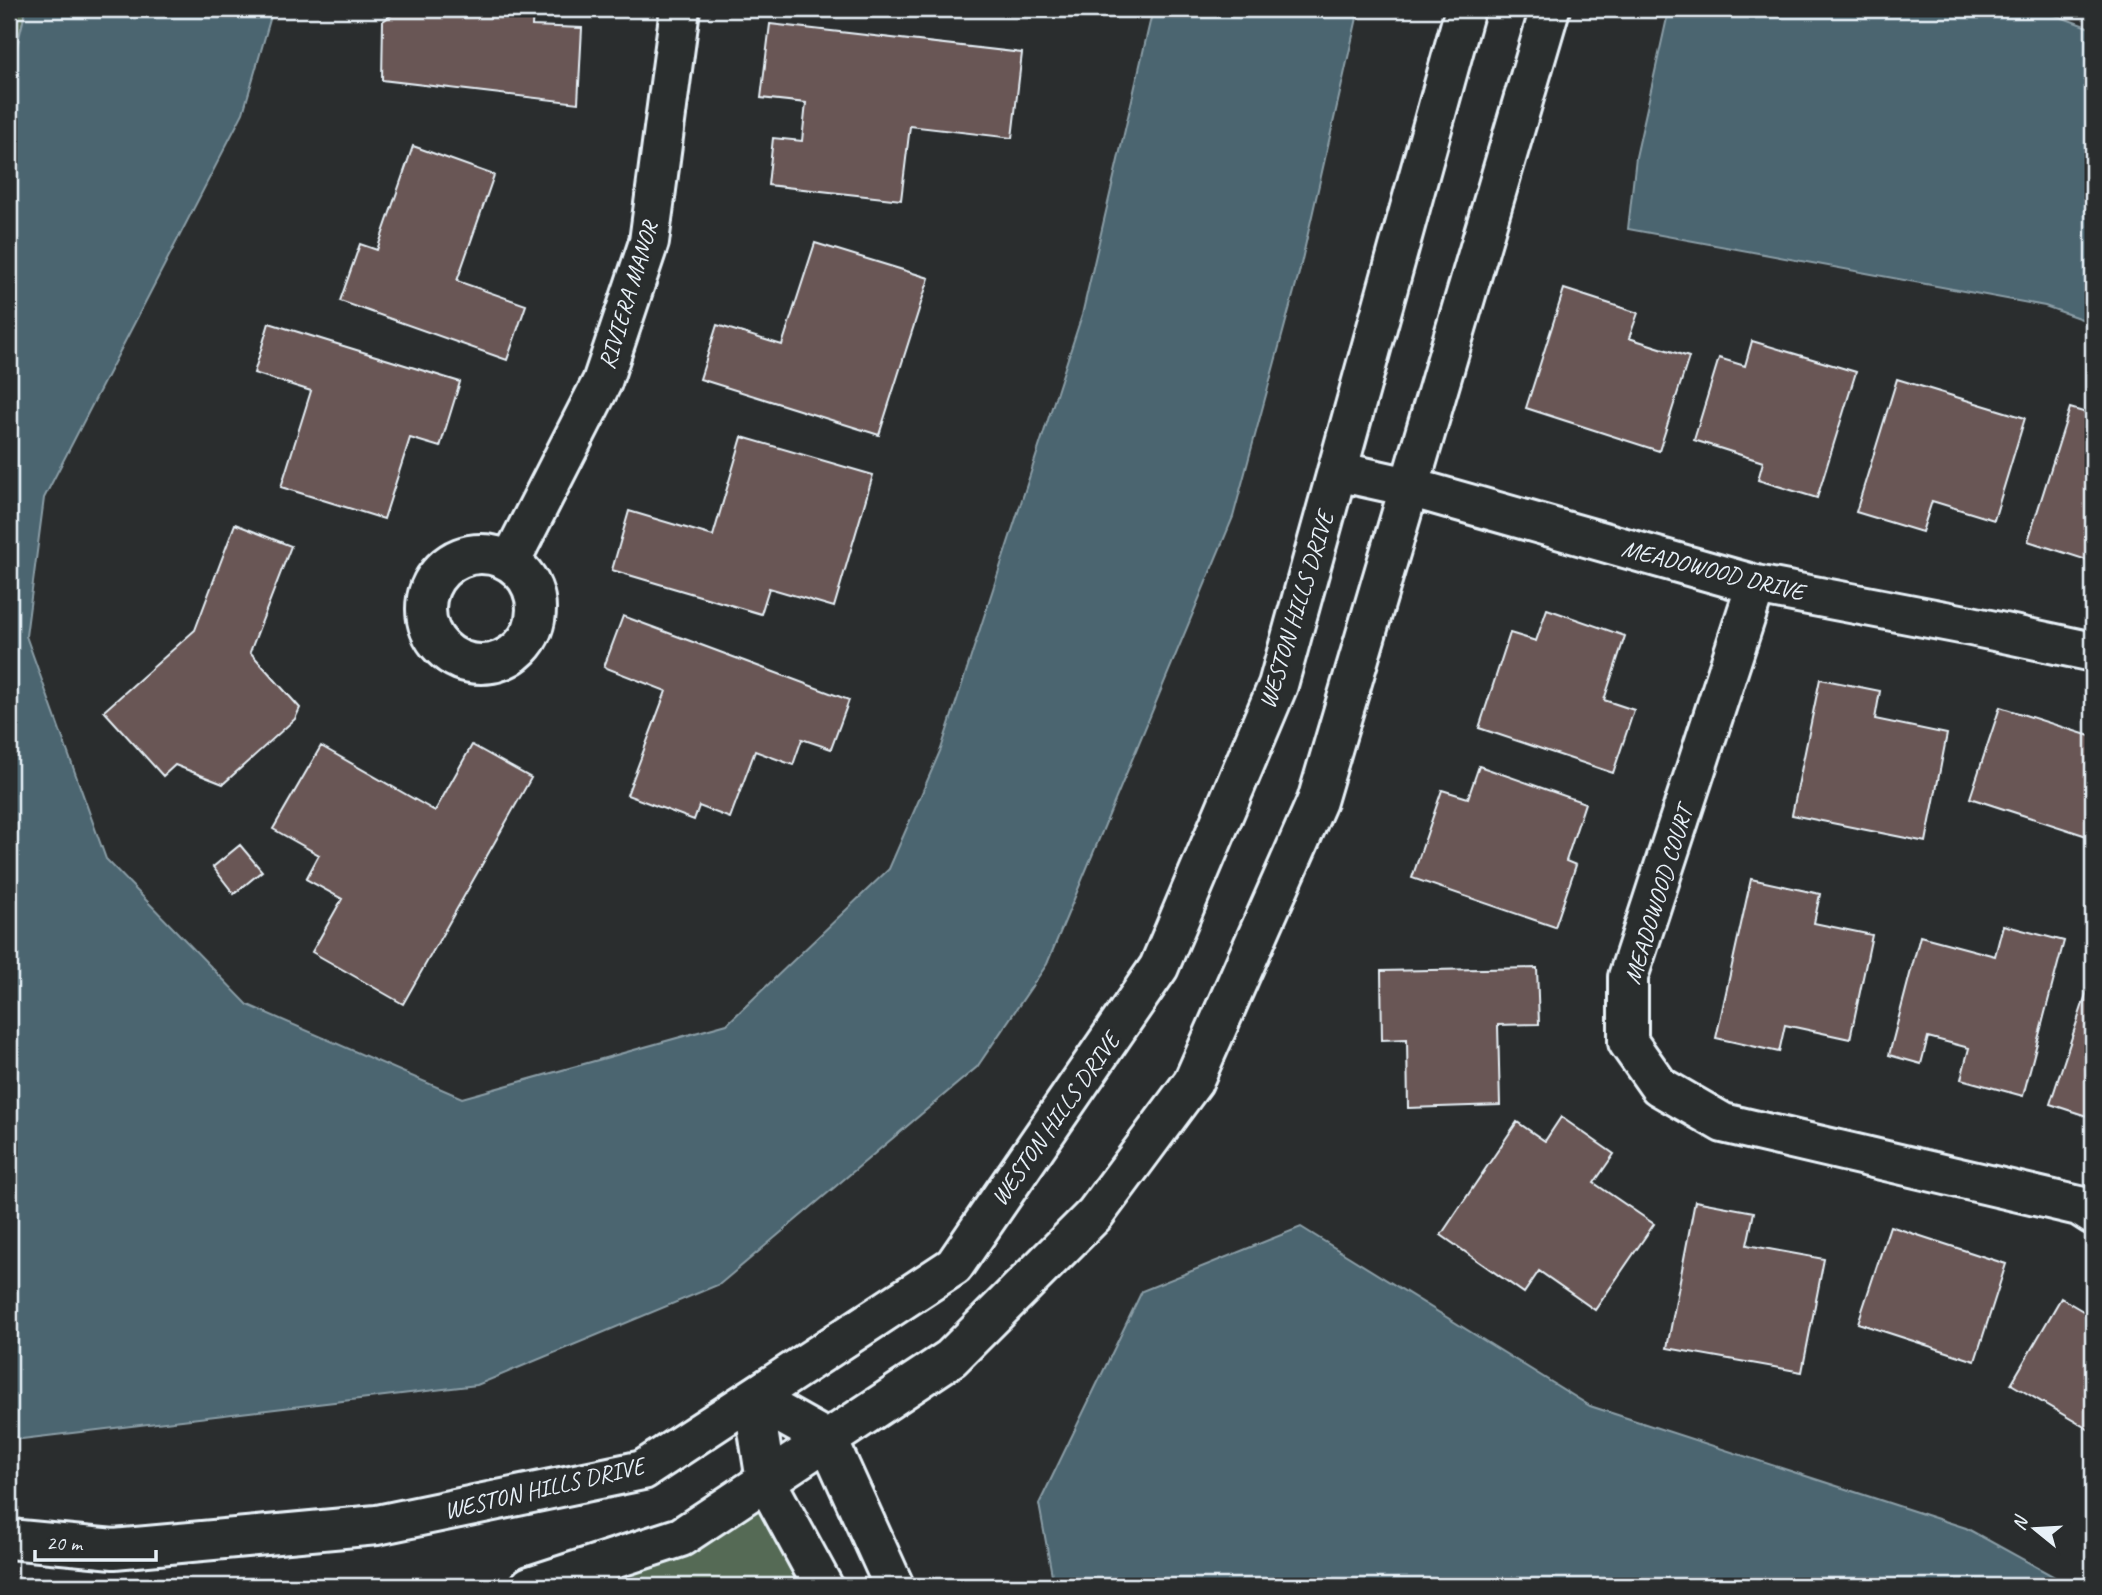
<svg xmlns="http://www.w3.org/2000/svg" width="2102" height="1595" viewBox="0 0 2102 1595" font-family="Caveat,sans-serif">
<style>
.green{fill:#556a55;stroke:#9eaea6;stroke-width:2}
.water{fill:#4c6570;stroke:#8a9da6;stroke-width:2}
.building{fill:#695754;stroke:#e8f1f8;stroke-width:2}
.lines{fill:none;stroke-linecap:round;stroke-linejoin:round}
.minor-casing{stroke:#e8f1f8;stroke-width:44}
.minor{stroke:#2a2d2e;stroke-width:38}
.labels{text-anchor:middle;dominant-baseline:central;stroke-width:5;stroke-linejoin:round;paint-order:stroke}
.street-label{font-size:24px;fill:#e8f1f8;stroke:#2a2d2e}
</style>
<rect width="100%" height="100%" fill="#2a2d2e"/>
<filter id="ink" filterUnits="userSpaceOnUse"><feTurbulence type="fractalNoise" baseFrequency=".0143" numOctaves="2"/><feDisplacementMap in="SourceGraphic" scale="14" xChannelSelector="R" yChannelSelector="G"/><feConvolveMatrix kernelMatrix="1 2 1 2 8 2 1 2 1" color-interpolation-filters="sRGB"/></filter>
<g filter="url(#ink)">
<path class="green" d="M9 9H26L9 79Z
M755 1505 799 1586H564Z"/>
<path class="water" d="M26 9H273L243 113 44 498 26 636 106 859 248 1005 462 1098 727 1024 889 869 941 749 1082 315 1153 9H1359L1299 273 1233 517 1047 964 977 1067 720 1284 477 1385 22 1439 9 1435V79Z
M1669 9H2039L2093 29V323L2045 306 1628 229 1636 157Z
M1301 1227 1590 1406 1966 1528 2071 1586H1054L1039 1504 1142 1291Z"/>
<path class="building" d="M400 9H533L532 26 582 28 578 103 382 80 383 21Z
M770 24 1022 53 1012 138 910 126 901 200 768 185 773 138 802 141 806 103 761 98Z
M413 146 494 175 457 281 526 305 507 360 340 301 360 244 377 250Z
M815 243 929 278 879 435 700 379 717 325 782 345Z
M1564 289 1638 313 1629 338 1689 357 1659 451 1526 408Z
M269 323 460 382 440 447 410 438 384 519 281 487 311 391 254 373Z
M1752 341 1856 372 1817 498 1758 480 1763 462 1694 440 1719 358 1745 366Z
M1897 379 2025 418 1994 520 1932 501 1922 532 1856 512Z
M2070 408 2093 415V562L2028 541Z
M742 437 873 475 834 607 769 588 761 614 612 570 629 511 713 536Z
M235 524 291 546 250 652 300 708 295 719 223 784 175 765 163 776 104 711 195 630Z
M1547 609 1625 636 1604 700 1634 710 1613 773 1479 728 1510 633 1536 641Z
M623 616 849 700 831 749 802 739 793 765 755 751 730 818 699 806 694 820 627 795 666 691 604 667Z
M1820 679 1880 691 1875 719 1947 734 1926 842 1792 815Z
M2000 707 2093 737V838L1970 798Z
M472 745 531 778 403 1004 312 952 342 899 306 879 319 855 273 829 321 746 435 811Z
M1479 766 1585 803 1566 861 1576 865 1555 927 1412 878 1442 790 1468 798Z
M240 845 262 871 234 894 213 867Z
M1751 879 1820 894 1814 923 1872 935 1850 1039 1785 1025 1779 1052 1716 1038Z
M2003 925 2064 941 2023 1096 1961 1079 1969 1048 1928 1037 1921 1064 1889 1055 1920 936 1995 956Z
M1537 968 1539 1024 1498 1025 1500 1105 1408 1108 1407 1039 1382 1040 1381 971Z
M2093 973V1118L2050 1104Z
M1561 1117 1614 1154 1594 1183 1654 1224 1595 1310 1539 1271 1524 1293 1441 1235 1517 1122 1545 1141Z
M1695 1201 1754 1212 1747 1245 1824 1259 1802 1372 1667 1348Z
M1890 1226 2006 1264 1975 1361 1858 1323Z
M2061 1298 2093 1317V1432L2011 1384Z"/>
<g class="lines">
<defs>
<path id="minor" d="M1337 471 1409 487 1756 585 1971 626 2093 652
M426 609a55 55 0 1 1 110 0a55 55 0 1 1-110 0Z
M511 560 602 382 649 242 680 9
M1756 585 1628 977V1042L1659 1086 1723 1123 2079 1206 2093 1215
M753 1398 828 1440 894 1586
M753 1398 766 1481 823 1586
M9 1539 114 1549 377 1525 643 1470 954 1266 1159 967 1278 685 1465 9
M530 1586 681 1537 951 1358 1095 1214 1193 1082 1317 801 1550 9"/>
</defs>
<use href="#minor" class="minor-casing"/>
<use href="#minor" class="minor"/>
</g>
</g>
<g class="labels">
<g class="street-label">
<text transform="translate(628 295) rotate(-73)">RIVIERA MANOR</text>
<text transform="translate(1713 570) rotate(14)">MEADOWOOD DRIVE</text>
<text transform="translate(1296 610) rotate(-73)">WESTON HILLS DRIVE</text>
<text transform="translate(1658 895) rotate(-73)">MEADOWOOD COURT</text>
<text transform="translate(1055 1119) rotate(-55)">WESTON HILLS DRIVE</text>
<text transform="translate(544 1488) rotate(-13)">WESTON HILLS DRIVE</text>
</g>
</g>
<rect width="2102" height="1595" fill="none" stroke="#2a2d2e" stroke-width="35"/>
<rect x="18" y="18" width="2067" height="1560" fill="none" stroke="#e8f1f8" stroke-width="2.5" filter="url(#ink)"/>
<g transform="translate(2035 1529) rotate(288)" stroke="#2a2d2e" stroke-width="5" paint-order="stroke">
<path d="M0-5L12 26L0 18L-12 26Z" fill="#e8f1f8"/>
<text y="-10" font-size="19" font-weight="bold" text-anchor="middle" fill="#e8f1f8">N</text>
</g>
<path d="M35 1550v10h121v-10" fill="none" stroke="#e8f1f8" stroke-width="3.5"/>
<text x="46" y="1550" font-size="21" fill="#e8f1f8" stroke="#2a2d2e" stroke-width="5" paint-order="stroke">20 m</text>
</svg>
